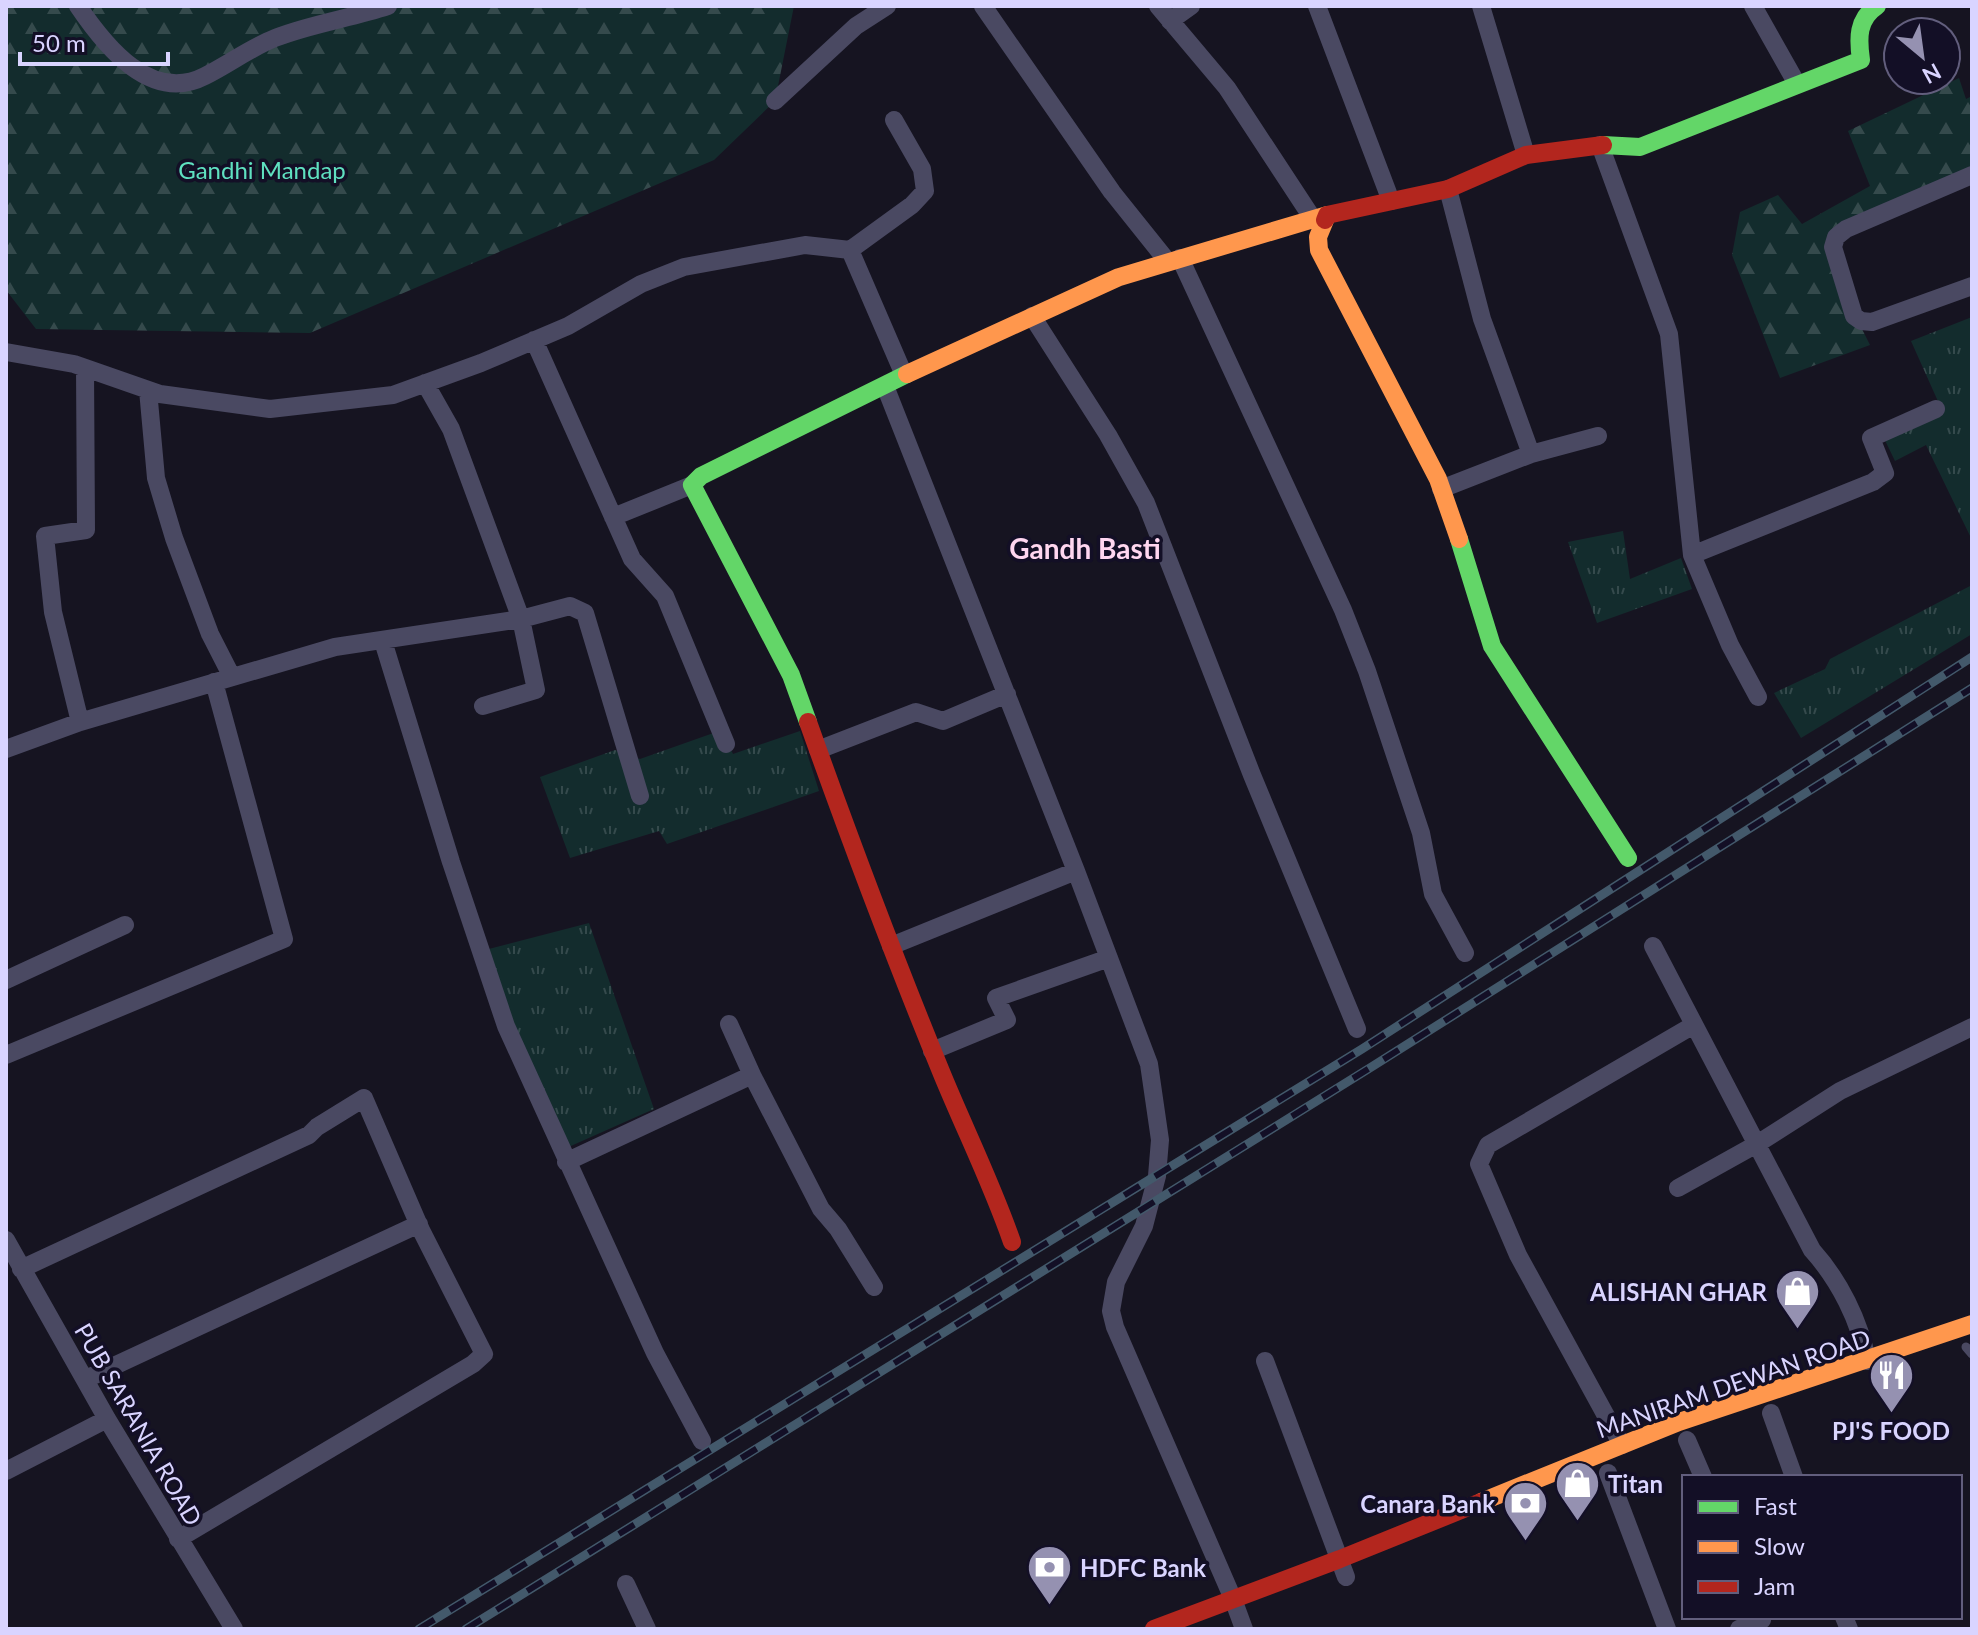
<svg xmlns="http://www.w3.org/2000/svg" width="1978" height="1635" viewBox="0 0 1978 1635" font-family="Lato,sans-serif">
<style>
.grass{fill:url(#grass-tufts)}
.forest{fill:url(#forest-firs)}
.lines{fill:none;stroke-linecap:round;stroke-linejoin:round}
.lane{stroke:#4a4962;stroke-width:9}
.street{stroke:#4a4962;stroke-width:18}
.fast{stroke:#63d668;stroke-width:18}
.slow{stroke:#ff974d;stroke-width:18}
.jam{stroke:#b3261e;stroke-width:18}
.rail-casing{stroke:#43596b;stroke-width:9}
.rail{stroke:#130f26;stroke-width:6;stroke-dasharray:18;stroke-linecap:butt}
.labels{text-anchor:middle;dominant-baseline:central;stroke-width:7;stroke-linejoin:round;paint-order:stroke}
.park-label{font-size:24px;fill:#5fe0c0;stroke:#130f26}
.poi-label{font-size:24px;font-weight:bold;fill:#d9d4ff;stroke:#130f26;text-anchor:end}
.street-label{font-size:24px;fill:#d9d4ff;stroke:#130f26}
.quarter-label{font-size:28px;font-weight:bold;fill:#ffd6f0;stroke:#130f26}
</style>
<defs>
<pattern id="grass-tufts" width="24" height="20" patternUnits="userSpaceOnUse" patternTransform="scale(2)"><rect width="24" height="20" fill="#132c2d"/><path d="M3 7l-1-3M5 7V3M7 7l1-3M15 17l-1-3M17 17v-4M19 17l1-3" fill="none" stroke="#354a4c"/></pattern>
<pattern id="forest-firs" width="22" height="20" patternUnits="userSpaceOnUse" patternTransform="scale(2)"><rect width="22" height="20" fill="#132c2d"/><path d="M5 1l3.5 6h-7zM16 11l3.5 6h-7z" fill="#354a4c"/></pattern>
</defs>
<rect width="100%" height="100%" fill="#161421"/>
<path class="grass" d="M1972 317V540L1926 445 1895 461 1882 434 1941 408 1911 341Z
M1623 531 1630 579 1681 558 1692 589 1597 623 1568 542Z
M1972 585V634L1801 738 1774 693 1825 669 1830 659Z
M722 730 733 754 800 731 819 791 667 844 659 831 570 858 540 777 615 750 640 759Z
M589 923 654 1109 564 1149 485 950Z"/>
<path class="forest" d="M6 6H794L775 101 714 160 310 333 36 329 6 290Z
M1959 78 1966 99 1972 96V176L1834 235 1860 325 1870 345 1780 378 1732 255 1740 212 1778 195 1802 224 1870 186 1848 131Z"/>
<g class="lines">
<path class="lane" d="M1966 1347 1972 1354"/>
<path class="street" d="M78 6C105 46 151 104 205 76 229 64 250 48 275 38 310 24 352 18 388 6
M983 6 1112 192 1168 262
M1158 6 1227 88 1313 219
M1317 6 1391 201
M1481 6 1526 155
M1753 6 1797 84
M1170 21 1191 6
M775 101 856 26 887 6
M1600 145 1669 334 1692 555 1730 645 1758 697
M1972 175 1846 229 1836 237 1833 247 1854 316 1861 321 1872 322 1972 286
M850 250 912 205 925 191 922 169 894 120
M1180 258 1343 610 1367 671 1421 833 1433 894 1465 953
M1032 316 1108 435 1146 503 1252 775 1357 1029
M534 340 632 559 665 596 726 744
M6 352 74 364 160 394 270 409 393 395 481 363 568 326 641 284 684 267 805 245 850 250 904 375
M425 383 451 429 521 619 536 690 483 706
M885 386 1076 871 1149 1064 1160 1140 1157 1176 1144 1226 1116 1282 1111 1311 1115 1327 1233 1599 1244 1629
M148 390 156 478 174 538 210 634 232 677
M1531 454 1598 436
M1441 489 1531 454 1482 319 1448 189
M613 517 692 485
M1692 555 1873 482 1885 473 1871 438 1936 409
M383 641 451 862 506 1026 655 1353 702 1441
M80 722 335 647 521 619 570 606 585 613 640 796
M6 749 80 722 53 612 45 536 86 530 85 368
M818 750 916 712 943 721 1007 694
M891 946 1076 871
M1653 946 1812 1250C1839 1280 1860 1321 1867 1361
M6 980 125 925
M932 1051 1007 1020 996 998 1109 958
M6 1055 284 939 214 682
M752 1075 821 1209 838 1229 874 1287
M566 1162 752 1075 729 1024
M1678 1188 1757 1144 1840 1091 1972 1027
M6 1240 107 1419 234 1629
M21 1269 309 1135 317 1127 364 1098 421 1230 484 1354 473 1364 178 1539
M1265 1361 1346 1577
M86 1379 419 1224
M1771 1413 1794 1477
M1687 1440 1703 1477
M1622 1445 1518 1255 1479 1164 1488 1145 1692 1026
M6 1471 107 1419
M1608 1473 1667 1629
M626 1584 647 1629
M1844 1617 1849 1629
M1739 1629 1762 1620 1760 1617"/>
<path class="fast" d="M1603 145 1640 147 1861 60C1858 39 1857 19 1877 6
M1459 539 1492 646 1628 858
M808 722 791 675 692 485 701 476 907 374"/>
<path class="slow" d="M1325 220 1318 237 1319 250 1438 479 1459 539
M907 374 1119 277 1327 215
M1481 1502 1679 1422 1972 1324"/>
<path class="jam" d="M1325 220 1327 215 1448 189 1526 155 1603 145
M808 722C850 840 894 957 942 1074 965 1130 992 1184 1012 1242
M1154 1629 1340 1559 1481 1502"/>
<defs>
<path id="rail" d="M419 1629 1362 1049 1972 657
M466 1629 1373 1066 1972 688"/>
</defs>
<use href="#rail" class="rail-casing"/>
<use href="#rail" class="rail"/>
</g>
<defs>
<symbol id="shop-pin" viewBox="-11 -11 22 30"><path d="M0 17L-7.5 6A9.5 9.5 0 1 1 7.5 6Z" fill="#9591b1" stroke="#130f26"/><path d="M-5-2.5h2.3a2.7 3.5 0 0 1 5.4 0H5L5.5 6h-11ZM-1.5-2.5h3a1.5 2.3 0 0 0-3 0Z" fill="#fff"/></symbol>
<symbol id="restaurant-pin" viewBox="-11 -11 22 30"><path d="M0 17L-7.5 6A9.5 9.5 0 1 1 7.5 6Z" fill="#9591b1" stroke="#130f26"/><path d="M-5-6h1v4h1v-4h1v4h1v-4h1v5L-1.5 .5V6h-2V.5L-5-1ZM5-6V6H3V1.5H1.5Q1.5-4 5-6Z" fill="#fff"/></symbol>
<symbol id="bank-pin" viewBox="-11 -11 22 30"><path d="M0 17L-7.5 6A9.5 9.5 0 1 1 7.5 6Z" fill="#9591b1" stroke="#130f26"/><path d="M-6-4H6V4H-6ZM0-2.3a2.3 2.3 0 1 0 0 4.6a2.3 2.3 0 1 0 0-4.6Z" fill="#fff"/></symbol>
</defs>
<g fill-rule="evenodd">
<use href="#shop-pin" x="1772" y="1266" width="51" height="69"/>
<use href="#restaurant-pin" x="1866" y="1350" width="51" height="69"/>
<use href="#shop-pin" x="1552" y="1458" width="51" height="69"/>
<use href="#bank-pin" x="1500" y="1478" width="51" height="69"/>
<use href="#bank-pin" x="1024" y="1542" width="51" height="69"/>
</g>
<g class="labels">
<g class="park-label">
<text x="262" y="169">Gandhi Mandap</text>
</g>
<g class="poi-label">
<text x="1767" y="1291">ALISHAN GHAR</text>
<text x="1891" y="1430" text-anchor="middle">PJ'S FOOD</text>
<text x="1608" y="1483" text-anchor="start">Titan</text>
<text x="1495" y="1503">Canara Bank</text>
<text x="1080" y="1567" text-anchor="start">HDFC Bank</text>
</g>
<g class="street-label">
<text transform="translate(1733 1383) rotate(-19)">MANIRAM DEWAN ROAD</text>
<text transform="translate(139 1424) rotate(60)">PUB SARANIA ROAD</text>
</g>
<g class="quarter-label">
<text x="1085" y="548">Gandh Basti</text>
</g>
</g>
<rect width="1978" height="1635" fill="none" stroke="#d9d4ff" stroke-width="16"/>
<rect x="1682" y="1475" width="280" height="144" fill="#130f26" stroke="#625e7d" stroke-width="2"/>
<rect x="1698" y="1501" width="40" height="12" fill="#63d668" stroke="#625e7d" stroke-width="2"/>
<text x="1754" y="1515" font-size="24" fill="#d9d4ff">Fast</text>
<rect x="1698" y="1541" width="40" height="12" fill="#ff974d" stroke="#625e7d" stroke-width="2"/>
<text x="1754" y="1555" font-size="24" fill="#d9d4ff">Slow</text>
<rect x="1698" y="1581" width="40" height="12" fill="#b3261e" stroke="#625e7d" stroke-width="2"/>
<text x="1754" y="1595" font-size="24" fill="#d9d4ff">Jam</text>
<g transform="translate(1922 56) rotate(151)"><circle r="38" fill="#130f26" stroke="#625e7d" stroke-width="2"/>
<path d="M0-6L14 30L0 20L-14 30Z" fill="#9591b1"/>
<text y="-12" font-size="22" font-weight="bold" text-anchor="middle" fill="#d9d4ff">N</text>
</g>
<path d="M20 52v12h148v-12" fill="none" stroke="#d9d4ff" stroke-width="4"/>
<text x="32" y="52" font-size="24" fill="#d9d4ff" stroke="#130f26" stroke-width="6" paint-order="stroke">50 m</text>
</svg>
